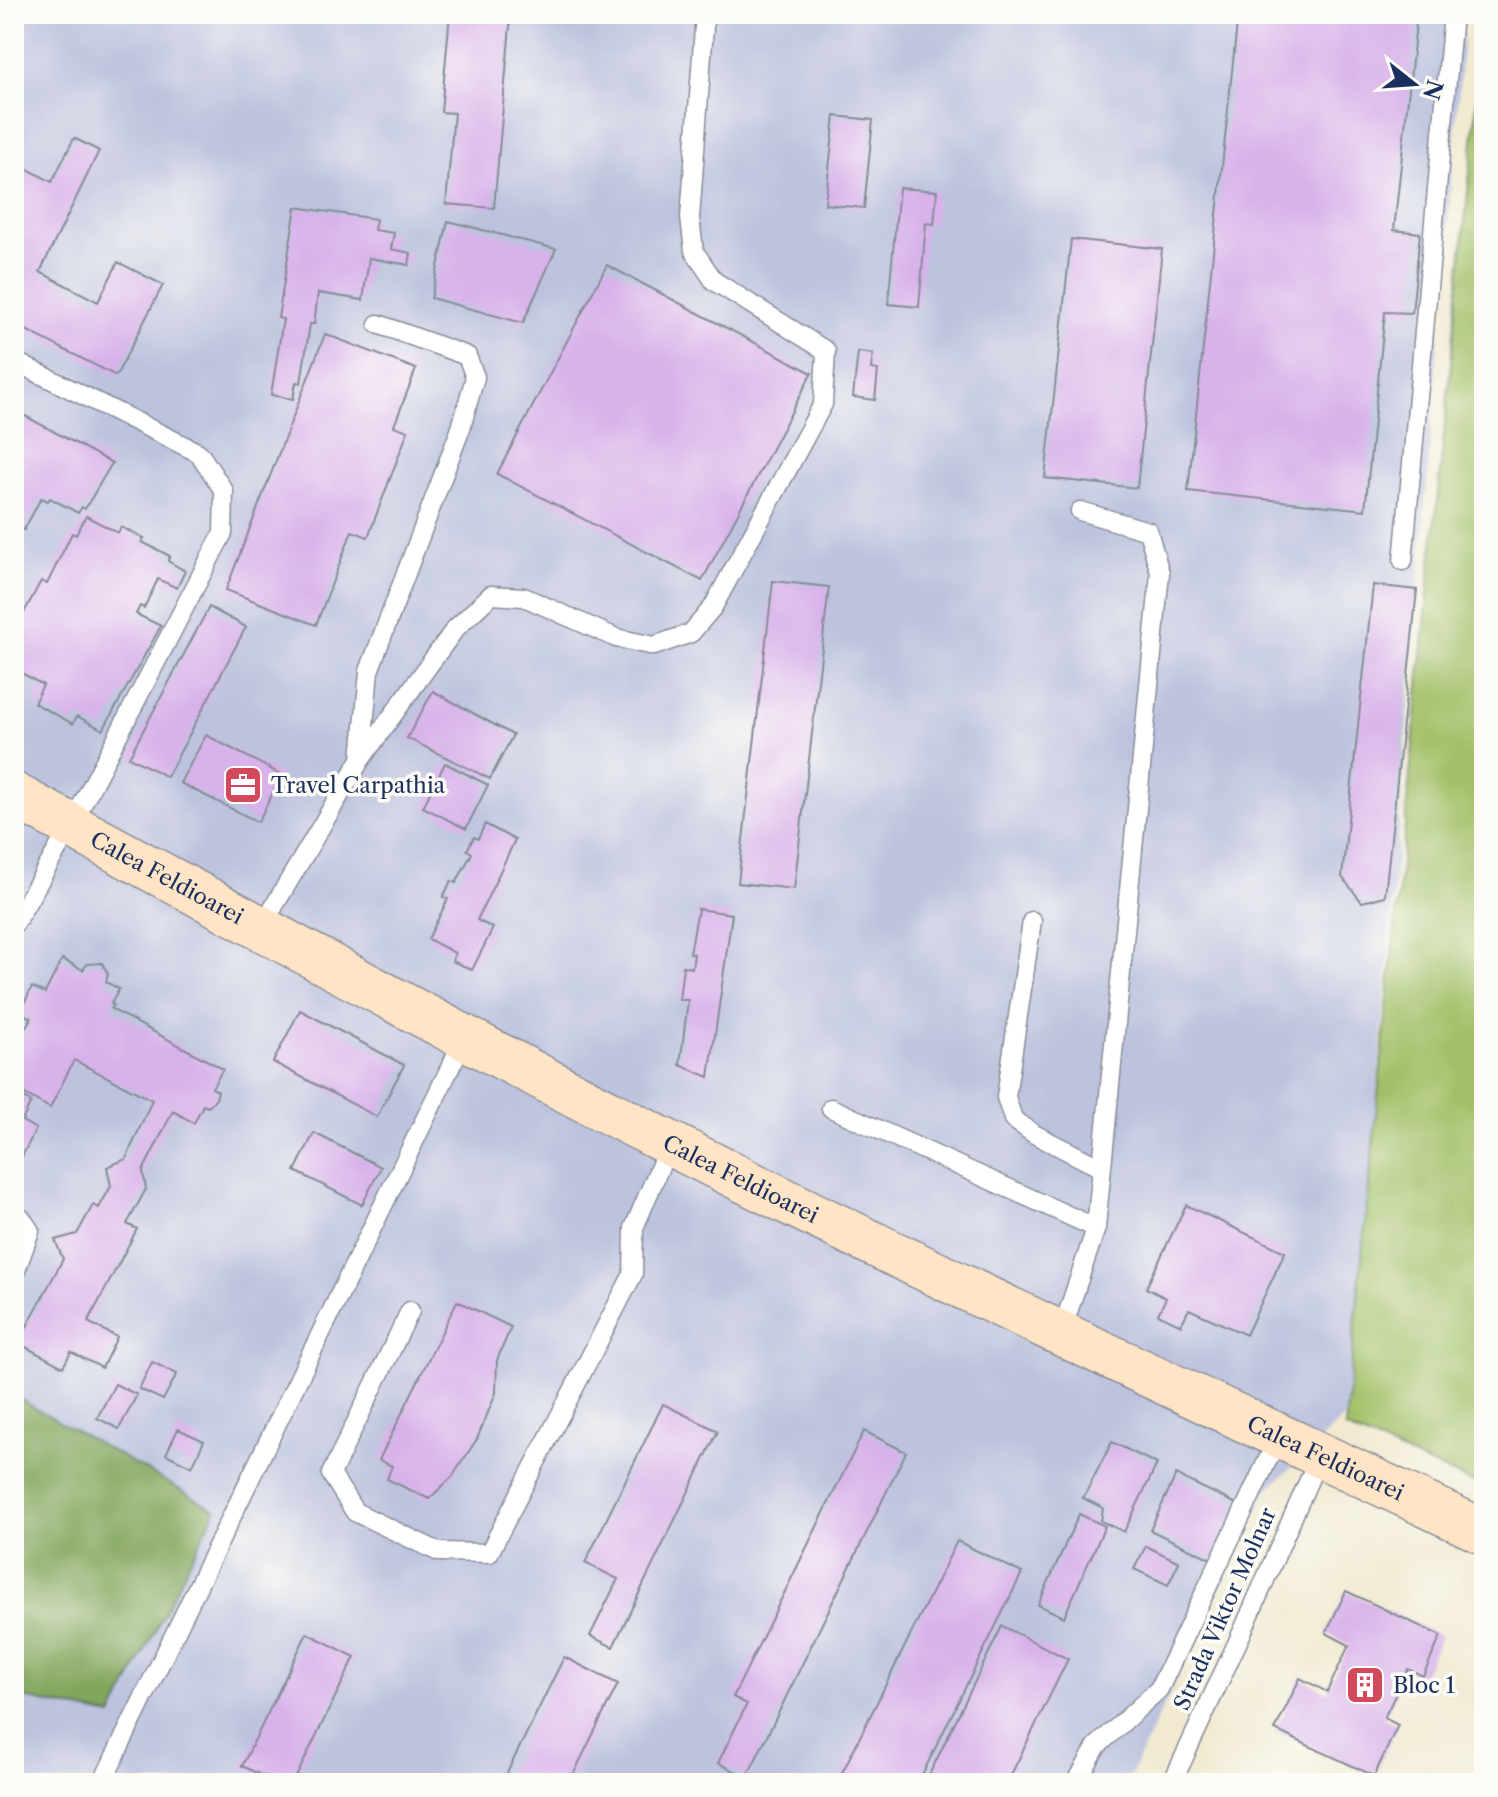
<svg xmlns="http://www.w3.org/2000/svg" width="1498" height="1797" viewBox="0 0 1498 1797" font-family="'Libre Caslon Text',serif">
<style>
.industrial{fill:#bdc3de}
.green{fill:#a3c067;stroke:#5f7862;stroke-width:2}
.forest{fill:#82a65c;stroke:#4e6a5d;stroke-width:2}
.building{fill:#d8b2ea}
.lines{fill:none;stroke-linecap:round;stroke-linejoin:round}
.lane-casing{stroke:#868c98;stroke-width:21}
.secondary-casing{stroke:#868c98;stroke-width:47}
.lane{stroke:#fff;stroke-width:18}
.secondary{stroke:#ffe4c6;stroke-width:44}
.labels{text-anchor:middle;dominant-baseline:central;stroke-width:7;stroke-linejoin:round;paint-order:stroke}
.poi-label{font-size:22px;fill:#1b2f5e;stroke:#fdfcf7;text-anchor:start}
.street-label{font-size:22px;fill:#1b2f5e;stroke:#fdfcf7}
</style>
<rect width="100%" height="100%" fill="#fdfcf7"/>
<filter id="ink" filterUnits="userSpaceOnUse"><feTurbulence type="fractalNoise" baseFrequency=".0125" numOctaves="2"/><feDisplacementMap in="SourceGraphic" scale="16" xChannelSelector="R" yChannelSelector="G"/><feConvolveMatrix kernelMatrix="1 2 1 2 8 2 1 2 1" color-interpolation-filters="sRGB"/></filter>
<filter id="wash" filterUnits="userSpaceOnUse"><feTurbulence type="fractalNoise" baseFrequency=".006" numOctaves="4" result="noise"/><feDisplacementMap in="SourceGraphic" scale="32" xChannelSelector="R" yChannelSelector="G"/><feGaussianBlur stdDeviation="1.8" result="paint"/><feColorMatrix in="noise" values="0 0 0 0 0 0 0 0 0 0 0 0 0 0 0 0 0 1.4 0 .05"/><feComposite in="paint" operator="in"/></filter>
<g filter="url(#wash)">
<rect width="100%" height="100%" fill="#f1ead1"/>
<path class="industrial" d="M14 14H1465L1351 1411 1266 1491 1127 1783H14Z"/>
<path class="green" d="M1484 31V1487L1345 1428Z"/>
<path class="forest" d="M14 1396 216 1510 112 1716 14 1696Z"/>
<g id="blocks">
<path class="building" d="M450 14H511L494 208 446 204 454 113 441 112Z
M1238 14H1417L1394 230 1420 233 1412 313 1385 312 1365 510 1188 491Z
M835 116 873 120 864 208 825 204Z
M74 138 99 151 40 272 98 302 118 262 163 285 116 376 14 324V182L22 166 52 182Z
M899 188 937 191 934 224 926 223 919 307 888 304Z
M296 207 376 219 374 230 394 233 391 249 411 253 409 265 369 258 363 300 318 293 314 324H310L301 383 296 382 293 399 271 395 283 319 278 318Z
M448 221 556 249 523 323 431 298Z
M1071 239 1162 249 1137 488 1045 478Z
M607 265 812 373 702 581 497 474Z
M325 334 416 369 394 426 408 431 368 537 352 531 316 625 226 590Z
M858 352 873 354 871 369 878 370 875 400 853 397Z
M14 410 112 463 85 509 82 507 78 513 50 498 48 501 41 498 24 530 14 527Z
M86 516 118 533 121 527 144 538 142 542 170 556 168 561 185 571 177 588 158 579 144 608 140 606 136 614 161 626 103 730 77 716 73 724 34 703 43 685 14 669V631L41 581 47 584 72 533 76 535Z
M773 581 829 587 794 889 738 883Z
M1373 585 1417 590 1385 896 1362 902 1342 877Z
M209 607 246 627 167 777 129 757Z
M433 691 513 735 490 779 407 738Z
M206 735 282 775 258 822 180 783Z
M445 763 488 785 466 829 423 807Z
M485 824 515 840 477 920 493 928 472 970 452 961 455 953 428 939 448 899 443 897 451 881 456 883 472 853 467 850 474 837 478 839Z
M698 909 732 914 709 1077 680 1065 688 1000H679L683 966 692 968 694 954 690 953Z
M62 959 83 970 87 964 102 963 108 974 106 982 119 989 111 1004 114 1005 111 1009 223 1069 212 1088 218 1091 216 1099 208 1107 203 1105 194 1123 173 1111 143 1171 146 1189 127 1224 137 1229 88 1322 117 1337 102 1368 71 1352 63 1367 18 1343 63 1259 55 1240 77 1234 93 1205 99 1208 111 1186 107 1167 126 1159 152 1100 74 1060 50 1108 14 1088V1049L31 1018 20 1012 32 987 45 993Z
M300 1010 404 1065 377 1117 273 1062Z
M14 1093 31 1102 22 1121 36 1129 14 1172Z
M314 1133 381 1167 362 1205 295 1171Z
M1186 1205 1285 1252 1246 1335 1189 1309 1181 1325 1158 1314 1166 1298 1146 1288Z
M457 1301 511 1327 497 1360 496 1393 477 1439 452 1477 429 1499 387 1479 392 1466 379 1460Z
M152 1362 177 1374 163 1400 139 1389Z
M115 1384 137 1395 119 1429 97 1418Z
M663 1404 718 1431 613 1647 590 1636 618 1579 585 1563Z
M178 1429 204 1441 192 1467 166 1454Z
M864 1431 906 1452 747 1777 718 1763 747 1704 733 1697Z
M1112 1442 1157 1464 1124 1532 1101 1521 1103 1508 1083 1498Z
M1176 1475 1237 1504 1211 1559 1150 1530Z
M1079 1514 1105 1526 1064 1617 1038 1605Z
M957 1541 1022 1573 918 1783H837Z
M1146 1546 1179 1562 1168 1585 1134 1569Z
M1346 1591 1441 1636 1423 1676 1408 1669 1384 1718 1398 1725 1374 1776 1275 1730 1300 1678 1327 1692 1349 1645 1326 1633Z
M1002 1626 1068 1659 1007 1783H925Z
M307 1633 355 1657 293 1783H278L242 1766Z
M564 1657 618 1684 569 1783H502Z"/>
</g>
</g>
<g filter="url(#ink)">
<use href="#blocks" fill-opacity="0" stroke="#868c98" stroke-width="2"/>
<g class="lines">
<defs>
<path id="lane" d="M14 361 199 453 224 491 223 533 72 824 14 925
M1403 561 1453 14
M361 759 369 671 461 428 475 377 467 356 378 324
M1032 921 1006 1097 1013 1119 1034 1134 1101 1168
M261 928 361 759 455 629 491 595 524 597 616 638 654 646 691 633 713 607 823 404 826 351 714 281 694 251 690 218 705 14
M831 1108 1096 1228
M14 1214 22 1219 30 1231 14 1276
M410 1311 331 1474 355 1512 439 1552 489 1553 633 1274 634 1228 670 1143
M1061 1333 1096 1228 1160 573 1148 531 1080 511
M102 1783 465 1037
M1076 1783 1097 1746 1159 1689 1279 1436
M1172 1783 1240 1637 1320 1455"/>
<g id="secondary">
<path id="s1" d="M14 795C232 912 449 1032 671 1144 939 1279 1212 1404 1484 1532"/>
</g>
</defs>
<use href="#lane" class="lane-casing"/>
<use href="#secondary" class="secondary-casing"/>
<use href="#lane" class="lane"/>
<use href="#secondary" class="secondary"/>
</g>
</g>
<defs>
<symbol id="office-square" viewBox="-11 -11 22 22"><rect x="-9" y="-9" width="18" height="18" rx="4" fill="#d1495b" stroke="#fdfcf7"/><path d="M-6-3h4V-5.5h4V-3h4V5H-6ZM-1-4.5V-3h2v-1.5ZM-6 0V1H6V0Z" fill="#fff"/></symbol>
<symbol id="building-square" viewBox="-11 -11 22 22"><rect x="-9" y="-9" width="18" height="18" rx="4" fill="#d1495b" stroke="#fdfcf7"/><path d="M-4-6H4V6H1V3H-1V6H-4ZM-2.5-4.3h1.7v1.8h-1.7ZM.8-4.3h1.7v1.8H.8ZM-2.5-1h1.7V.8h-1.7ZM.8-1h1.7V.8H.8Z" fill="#fff"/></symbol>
</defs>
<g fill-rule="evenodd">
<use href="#office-square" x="221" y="763" width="44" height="44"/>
<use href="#building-square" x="1343" y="1663" width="44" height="44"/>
</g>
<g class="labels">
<g class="poi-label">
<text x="271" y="785">Travel Carpathia</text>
<text x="1393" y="1685">Bloc 1</text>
</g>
<g class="street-label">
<text stroke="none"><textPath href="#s1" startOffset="174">Calea Feldioarei</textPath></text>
<text stroke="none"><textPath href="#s1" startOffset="822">Calea Feldioarei</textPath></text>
<text stroke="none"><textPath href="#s1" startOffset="1470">Calea Feldioarei</textPath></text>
<text transform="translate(1225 1609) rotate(-66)">Strada Viktor Molnar</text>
</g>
</g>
<rect width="1498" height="1797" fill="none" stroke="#fdfcf7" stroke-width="48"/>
<g transform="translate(1414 84) rotate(107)" stroke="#fdfcf7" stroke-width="6" paint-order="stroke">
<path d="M0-6L14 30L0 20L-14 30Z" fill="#1b2f5e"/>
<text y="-12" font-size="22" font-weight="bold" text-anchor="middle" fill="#1b2f5e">N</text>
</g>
</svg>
